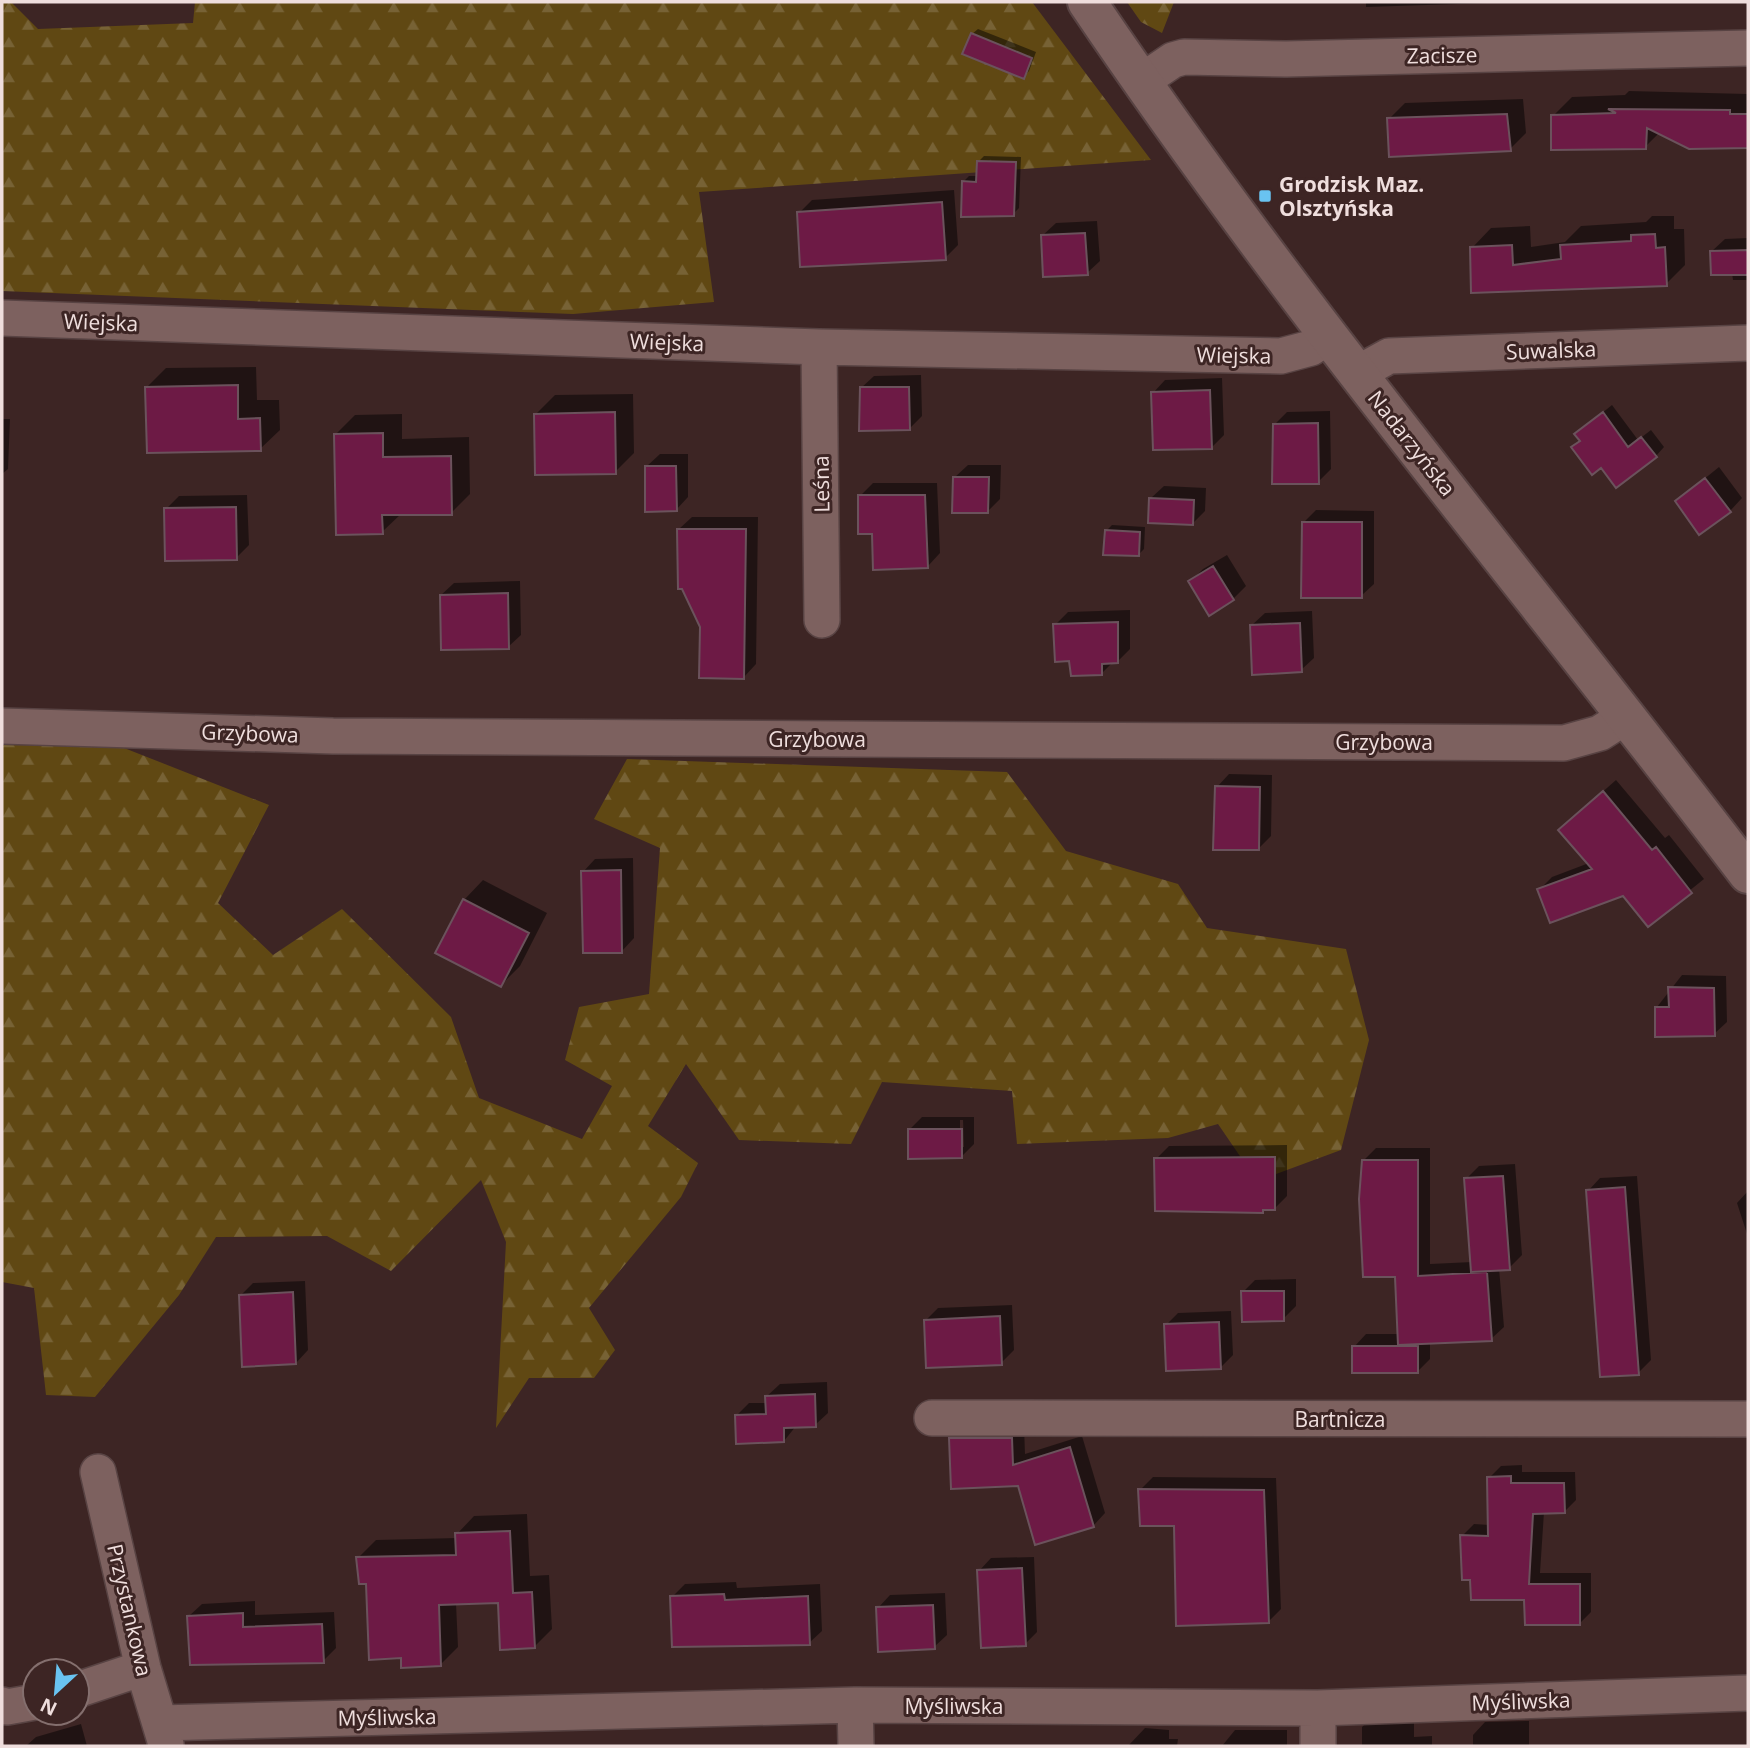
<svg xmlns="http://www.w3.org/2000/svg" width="1750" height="1748" viewBox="0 0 1750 1748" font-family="'Open Sans',sans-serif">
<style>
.forest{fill:url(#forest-firs)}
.shadow{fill:#0007;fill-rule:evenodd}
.building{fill:#6d1a45;stroke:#6b525c;stroke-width:2}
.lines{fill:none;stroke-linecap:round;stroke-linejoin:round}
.minor-casing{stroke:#584343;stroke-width:38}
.tertiary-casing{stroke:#584343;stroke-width:42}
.minor{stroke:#7d615f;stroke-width:35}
.tertiary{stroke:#7d615f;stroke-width:38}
.poi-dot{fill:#69c3f1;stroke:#3d2524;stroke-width:2.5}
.labels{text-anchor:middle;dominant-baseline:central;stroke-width:6;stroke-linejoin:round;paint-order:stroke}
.street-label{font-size:21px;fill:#efdedd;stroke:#3d2524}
.poi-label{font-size:21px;font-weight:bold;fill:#efdedd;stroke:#3d2524;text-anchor:start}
</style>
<defs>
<pattern id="forest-firs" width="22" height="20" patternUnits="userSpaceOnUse" patternTransform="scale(1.75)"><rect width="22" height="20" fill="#604813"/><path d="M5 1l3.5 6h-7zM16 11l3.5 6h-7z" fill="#776235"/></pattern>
</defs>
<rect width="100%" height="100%" fill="#3d2524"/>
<path class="forest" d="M2 2H11L38 29 193 23 195 2H1032L1151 160 699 192 714 302 573 314 2 291Z
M1127 2H1174L1162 33 1141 22Z
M2 745 119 746 269 805 218 903 273 955 342 909 451 1017 479 1098 582 1139 612 1086 565 1060 579 1007 649 994 660 848 594 819 627 759 1007 772 1066 851 1178 884 1207 928 1346 949 1369 1040 1341 1150 1257 1181 1218 1124 1168 1138 1017 1144 1012 1091 882 1082 851 1144 739 1140 686 1064 648 1126 698 1163 681 1197 589 1308 615 1350 594 1378H529L496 1428 506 1242 481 1180 391 1271 327 1236 216 1237 179 1295 95 1397 46 1395 34 1288 2 1282Z"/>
<path class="shadow" d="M1366 2H1518L1366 7Z
M978 29 1036 52 1029 71 1023 77 972 34Z
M1629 91 1748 94V145L1689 147 1659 133 1645 147 1553 116 1572 97 1625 95Z
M1523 99 1526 133 1510 149 1389 119 1405 103Z
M984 156 1021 157 1019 208 1013 214 963 182 969 176H978V162Z
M954 190 958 245 945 258 799 213 812 200Z
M1652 216H1674V229H1684L1685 265 1666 284 1473 291 1472 248 1491 228 1530 226 1531 247 1565 242 1581 226 1646 222Z
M1097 221 1100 261 1087 273 1043 235 1056 223Z
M1748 238V280H1733L1732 273 1712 251 1725 239Z
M256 367 257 400H279L280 430 260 449 147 387 166 368Z
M921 375 922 416 909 429 861 388 874 376Z
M1222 378 1224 435 1211 448 1153 393 1165 380Z
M633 394 634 453 615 472 535 415 555 395Z
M1612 405 1638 440 1651 430 1664 447 1656 456 1581 440 1576 434Z
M1330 411 1331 469 1318 482 1275 424 1287 412Z
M402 414V439L469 437 470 494 451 513 401 514 382 532 336 434 355 415Z
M2 419H10L8 469 2 474Z
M660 454H688V497L676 510 647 466Z
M968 465H1001L1000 499 987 512 955 477Z
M1719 467 1742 498 1730 511 1677 501Z
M873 483H937L940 553 928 566 873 532 860 496Z
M1164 486 1206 488 1205 511 1192 524 1151 498Z
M247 495 249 545 236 558 166 509 179 496Z
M1316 510 1374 511V584L1361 596 1304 522Z
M692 517H758L756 664 744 677 701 626 683 587 679 529Z
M1112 525 1145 527 1144 549 1138 555 1106 531Z
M1227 555 1246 586 1233 599 1190 582 1203 569Z
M520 581 521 635 508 647 441 595 454 583Z
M1130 610V649L1118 661 1113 662 1101 674 1071 660 1055 625 1068 612Z
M1312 611 1314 658 1301 670 1252 625 1265 613Z
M1229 774 1272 775 1271 836 1258 849 1217 787Z
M1616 780 1665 838 1669 835 1704 879 1648 924 1623 894 1539 890 1552 877 1589 863 1573 818Z
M633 858 634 938 622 951 583 872 595 859Z
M483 880 547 913 520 966 501 985 464 900Z
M1682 975 1726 976 1727 1022 1714 1034 1657 1007Z
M922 1117H974V1144L961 1157 909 1130ZM960 1120H963L964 1147H960Z
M1287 1145V1196L1275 1208H1265L1156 1159 1169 1146Z
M1376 1148H1430V1264L1472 1262 1466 1179 1479 1166 1515 1164 1522 1255 1509 1268H1499L1504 1327 1491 1339 1430 1342V1359L1418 1371 1354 1347 1366 1334H1399L1396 1275 1364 1160Z
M1637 1176 1651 1360 1638 1373 1588 1191 1600 1178Z
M1748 1191V1237L1737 1203Z
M1296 1279V1306L1283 1319 1243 1292 1255 1280Z
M305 1281 308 1350 296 1363 241 1295 253 1283Z
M1012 1305 1014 1350 1001 1363 926 1320 938 1308Z
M1231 1311 1233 1355 1221 1367 1166 1325 1178 1313Z
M827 1382 828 1413 815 1425 796 1426 784 1441 736 1416 749 1403H768L767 1396 780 1384Z
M964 1426H1024L1025 1454 1082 1436 1105 1513 1093 1526 1020 1485 951 1439Z
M1522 1465V1472H1575L1576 1500 1564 1512H1544L1540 1573H1591V1612L1580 1623 1471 1578 1462 1536 1474 1524 1490 1525 1489 1478 1501 1466Z
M1153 1477 1276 1478 1281 1609 1268 1622 1140 1490Z
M527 1514 530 1576 549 1575 552 1629 534 1647 500 1601 456 1603 458 1647 441 1664 403 1656 358 1558 376 1540 457 1538V1534L474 1516Z
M1034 1557 1037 1632 1025 1644 979 1571 991 1558Z
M736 1582 737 1588 820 1584 822 1631 809 1643 672 1597 685 1584Z
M945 1593 947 1635 934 1647 878 1608 890 1595Z
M255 1601V1615L334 1612 336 1648 323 1661 189 1616 202 1604Z
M1414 1714V1737L1432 1736V1746H1362V1727L1374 1715Z
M1529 1721V1746H1473V1735L1485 1722Z
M81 1724 87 1746H26L36 1737Z
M1145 1728 1169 1730V1739H1178L1177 1746H1128Z
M1235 1730H1287V1746H1222Z
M944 1745V1746H899H900Z"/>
<path class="building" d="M971 33 1032 58 1024 79 962 54Z
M1608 109 1730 110V114H1748V148L1689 149 1647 128 1646 149 1551 150V115L1616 113Z
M1507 114 1511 151 1389 157 1387 118Z
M977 161 1016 162 1014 216 961 217 962 181 976 182Z
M942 202 946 260 800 267 797 212Z
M1085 233 1088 275 1043 277 1041 235Z
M1655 234 1656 248 1665 247 1667 286 1471 293 1470 247 1512 245 1513 265 1561 259 1560 245 1631 241V235Z
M1748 250V275H1711L1710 251Z
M238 385V419L260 418 261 451 147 453 145 387Z
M860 387H909L910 430 859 431Z
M1210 390 1212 449 1153 450 1151 392Z
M615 412 616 474 535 475 534 414Z
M1603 412 1628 447 1641 437 1657 457 1616 488 1601 468 1592 475 1571 447 1580 441 1574 434Z
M1318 423 1319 484H1272L1273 424Z
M383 433V457L451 456 452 515H382L383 534 336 535 334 434Z
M645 466H676L677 511 645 512Z
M953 477H989L988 513H952Z
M1705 478 1731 512 1699 535 1675 501Z
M858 495H925L928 568 873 570 872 534H858Z
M1149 498 1194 500 1193 525 1148 523Z
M236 507 237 560 165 561 164 508Z
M1302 522H1362V598H1301Z
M677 529H746L744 679 699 678 700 627 682 589H678Z
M1105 530 1140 532 1139 556 1103 555Z
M1213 566 1234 600 1209 616 1188 581Z
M508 593 509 649 441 650 440 595Z
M1118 622V663L1102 664V675L1071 676 1069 661 1055 662 1053 624Z
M1300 623 1302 672 1252 675 1250 625Z
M1215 786 1260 787 1259 850H1213Z
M1603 791 1652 850 1656 847 1692 893 1648 927 1623 896 1550 923 1537 889 1592 869 1558 830Z
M621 870 622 953H583L581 871Z
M463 899 529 933 501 987 435 953Z
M1668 987 1714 988 1715 1036 1655 1037V1007H1669Z
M908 1129H962V1158L908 1159Z
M1275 1157V1210H1263V1213L1155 1211 1154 1158Z
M1362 1160H1418V1276L1487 1272 1492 1341 1398 1345 1395 1277H1363L1359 1199Z
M1503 1176 1510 1270 1471 1272 1464 1178Z
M1625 1187 1639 1375 1600 1377 1586 1190Z
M1241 1291H1284V1321L1242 1322Z
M293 1292 296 1364 242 1367 239 1295Z
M1000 1316 1002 1365 926 1368 924 1320Z
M1219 1322 1221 1369 1166 1371 1164 1324Z
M1352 1346H1418V1373H1352Z
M815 1394 816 1427 784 1428V1442L736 1444 735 1415 766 1414 765 1396Z
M949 1438H1012L1013 1465 1070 1447 1094 1527 1035 1545 1018 1486 951 1489Z
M1511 1476V1483H1564L1565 1513 1533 1514 1529 1584H1580V1625H1525L1524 1600H1471L1470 1580H1462L1460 1535 1488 1536 1487 1477Z
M1138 1489 1264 1490 1269 1623 1176 1626 1174 1526H1140Z
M510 1531 513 1593 532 1592 535 1648 500 1650 498 1603 439 1605 441 1666 401 1668V1658L369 1660 366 1584H359L356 1557 456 1555 455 1533Z
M1022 1568 1026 1646 981 1648 977 1570Z
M724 1594 725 1600 808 1596 810 1645 672 1647 670 1596Z
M933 1605 935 1649 878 1652 876 1607Z
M243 1613V1627L322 1624 324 1663 190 1665 187 1616Z"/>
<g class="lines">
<defs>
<path id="minor" d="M1142 81 1173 60 1184 57 1286 59 1748 48
M2 318 819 347 1281 356 1311 348 1329 336
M819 347 822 620
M1358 373 1389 356 1748 343
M2 726 333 736 1564 743 1600 733 1625 717
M932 1418 1748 1419
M98 1472 143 1668 166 1744
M77 1690 143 1668
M2 1705 7 1707 35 1702
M855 1705 856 1746
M1318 1708V1746
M160 1723 855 1705 1318 1708 1748 1693"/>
<path id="tertiary" d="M1087 2C1291 305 1527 584 1748 874"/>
</defs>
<use href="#minor" class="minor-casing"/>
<use href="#tertiary" class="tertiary-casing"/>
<use href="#minor" class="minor"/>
<use href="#tertiary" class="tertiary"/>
</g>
<rect class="poi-dot" x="1258" y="189" width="14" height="14" rx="3.5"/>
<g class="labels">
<g class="street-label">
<text transform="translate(1442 55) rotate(-1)">Zacisze</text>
<text transform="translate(101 322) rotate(2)">Wiejska</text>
<text transform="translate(667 342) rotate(2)">Wiejska</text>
<text transform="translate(1551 350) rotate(-2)">Suwalska</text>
<text transform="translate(1234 355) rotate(1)">Wiejska</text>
<text transform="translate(1412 443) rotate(52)">Nadarzyńska</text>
<text transform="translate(821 484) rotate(-91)">Leśna</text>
<text transform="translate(250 733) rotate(2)">Grzybowa</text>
<text x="817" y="739">Grzybowa</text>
<text x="1384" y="742">Grzybowa</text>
<text x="1340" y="1419">Bartnicza</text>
<text transform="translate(130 1610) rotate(77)">Przystankowa</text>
<text transform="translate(1521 1701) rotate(-2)">Myśliwska</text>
<text x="954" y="1706">Myśliwska</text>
<text transform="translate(387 1717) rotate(-1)">Myśliwska</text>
</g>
<g class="poi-label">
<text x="1279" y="184">Grodzisk Maz.<tspan x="1279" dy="24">Olsztyńska</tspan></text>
</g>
</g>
<rect width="1750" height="1748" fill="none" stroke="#efdedd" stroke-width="7"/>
<g transform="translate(56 1692) rotate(206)"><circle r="33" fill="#3d2524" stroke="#846f6e" stroke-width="2"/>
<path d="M0-5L12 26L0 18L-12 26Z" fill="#69c3f1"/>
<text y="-10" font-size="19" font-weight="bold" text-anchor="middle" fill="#efdedd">N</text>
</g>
</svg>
